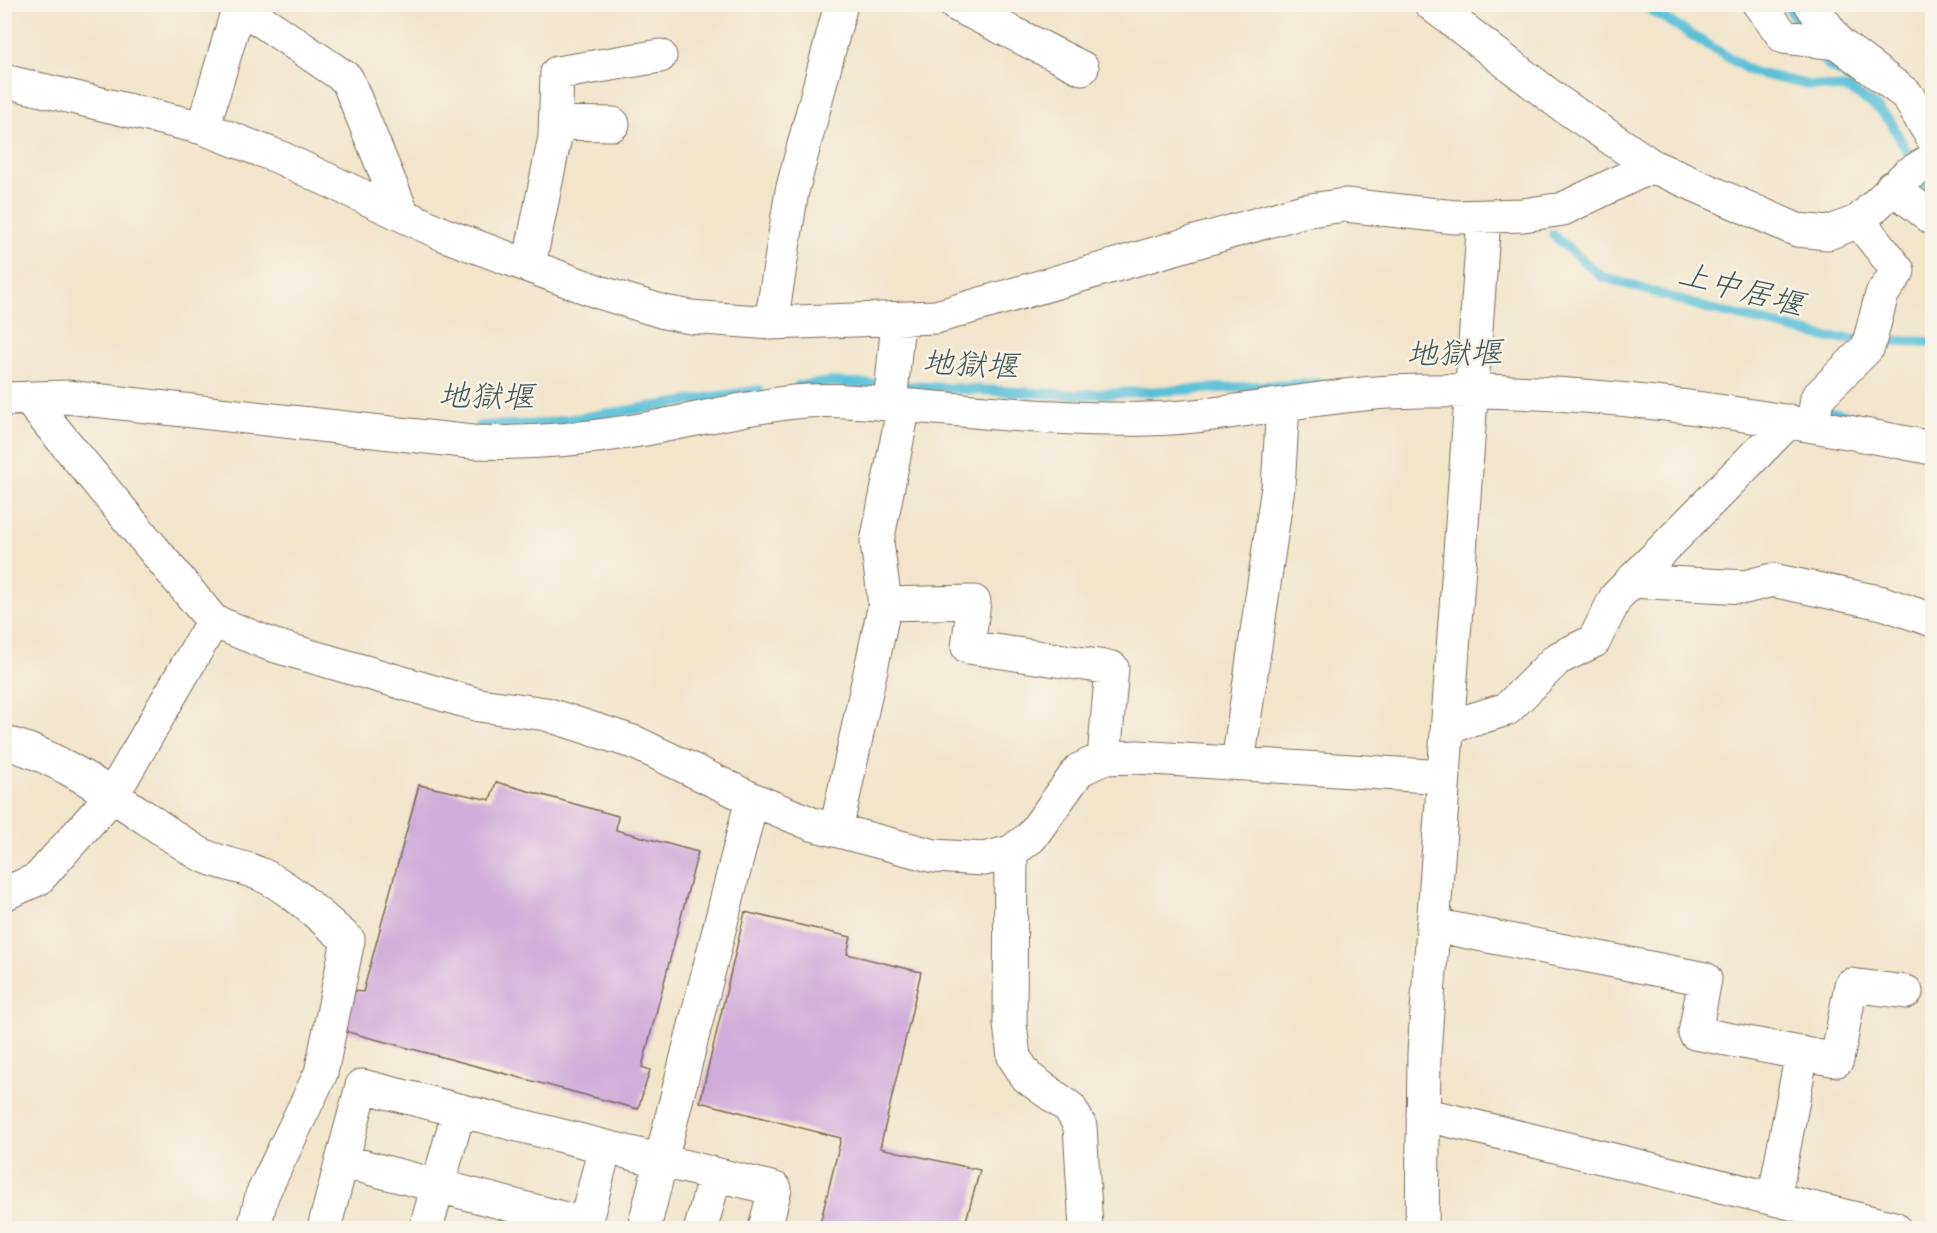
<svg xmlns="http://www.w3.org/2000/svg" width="1937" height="1233" viewBox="0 0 1937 1233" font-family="Caveat,'Klee One',sans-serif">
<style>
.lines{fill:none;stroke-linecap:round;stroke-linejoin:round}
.stream{stroke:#5ac0d8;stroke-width:10}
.building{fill:#d1abda}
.minor-casing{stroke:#7b6b5a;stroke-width:35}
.minor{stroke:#fff;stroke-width:33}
.labels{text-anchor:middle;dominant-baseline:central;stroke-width:5;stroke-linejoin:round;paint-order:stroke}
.water-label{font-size:32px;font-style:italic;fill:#445756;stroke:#f7f3e8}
</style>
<rect width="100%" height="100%" fill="#f7f3e8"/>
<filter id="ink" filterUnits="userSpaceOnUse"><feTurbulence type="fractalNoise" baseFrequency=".0167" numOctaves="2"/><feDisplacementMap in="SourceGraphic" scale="12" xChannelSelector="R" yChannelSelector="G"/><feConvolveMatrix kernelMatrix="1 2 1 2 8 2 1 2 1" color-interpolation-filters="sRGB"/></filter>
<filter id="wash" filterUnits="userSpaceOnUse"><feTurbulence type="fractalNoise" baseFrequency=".008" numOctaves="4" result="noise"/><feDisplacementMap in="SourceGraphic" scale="24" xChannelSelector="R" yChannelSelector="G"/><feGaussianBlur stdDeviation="1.35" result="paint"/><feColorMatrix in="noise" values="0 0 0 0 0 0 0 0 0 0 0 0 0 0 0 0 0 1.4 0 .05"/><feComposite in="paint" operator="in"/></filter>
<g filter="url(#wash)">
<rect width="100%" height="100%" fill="#f1e5ca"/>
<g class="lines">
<path class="stream" d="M1641 4 1752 72 1809 85 1849 89 1875 106 1891 122 1932 198
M1786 4 1806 34
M1816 46 1830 67 1874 88
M1553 235 1601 276 1706 308 1829 338 1932 342
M1568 379 1603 382
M798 386 831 382 1075 395 1325 383
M1818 410 1856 417
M480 426 541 424 759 390"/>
</g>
<g id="blocks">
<path class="building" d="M496 782 618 816 616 830 698 852 642 1067 650 1070 638 1109 344 1031 354 991 363 992 419 785 490 800Z
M745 912 851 937 847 954 921 972 880 1148 980 1170 964 1228H819L841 1138 700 1102Z"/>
</g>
</g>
<g filter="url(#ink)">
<use href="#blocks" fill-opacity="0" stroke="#7b6b5a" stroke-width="1.5"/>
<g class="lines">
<defs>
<path id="minor" d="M237 4 347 79 403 215
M955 4 1082 68
M1431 4 1558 102 1652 166
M1759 4 1784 37 1838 43 1907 95 1932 137
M1811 4 1838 43
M4 81 203 128 279 157 445 235 599 292 664 312 691 317 771 323 936 317 1303 211 1345 205 1455 217 1523 215 1563 209 1652 166 1797 230 1828 233 1859 221 1907 175 1932 160
M556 123 613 124
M203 128 239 6
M1892 187 1932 218
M529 265 555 137 557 73 660 56
M771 323 792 191 841 4
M28 398 213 621 272 645 479 705 546 714 636 743 752 799 812 824 934 856 984 859 1011 852 1031 837 1079 770 1104 758 1138 757 1444 777
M4 399 67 397 472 442C529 444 577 440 634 431 687 422 740 408 794 402 833 398 872 403 912 406 990 412 1069 421 1148 419 1229 417 1309 396 1390 392 1572 384 1755 413 1932 448
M890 405 898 321
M1813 425 1817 398 1868 347 1882 294 1898 271 1859 221
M1631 581 1745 587 1772 580 1883 603 1932 620
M885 604 974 602 968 647 1112 668 1104 758
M1449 727 1507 709 1557 659 1594 641 1616 597 1789 421
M4 743C65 755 141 817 195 851 214 863 239 865 260 874 292 888 321 918 348 940L321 1073 262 1195 254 1228
M1238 763 1278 487 1283 405
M836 830 885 604 877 542 904 405
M1011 852 1010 1024 1014 1057 1027 1077 1070 1108 1080 1126 1086 1228
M4 894 38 879 112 796 213 621
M1433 925 1705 979 1695 1033 1837 1060 1851 985 1906 992
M1423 1114 1894 1228
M342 1161 585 1224
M1774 1199 1802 1053
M324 1228 362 1086 775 1189 765 1228
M426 1228 459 1110
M584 1228 605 1147
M644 1228 752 799
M701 1228 715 1175
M1422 1228 1424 1053 1484 218"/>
</defs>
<use href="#minor" class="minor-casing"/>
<use href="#minor" class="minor"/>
</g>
</g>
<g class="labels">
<g class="water-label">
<text transform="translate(1741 289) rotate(15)">上中居堰</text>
<text transform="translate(1454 353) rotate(-1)">地獄堰</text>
<text transform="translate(970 364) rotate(3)">地獄堰</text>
<text transform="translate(486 396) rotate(1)">地獄堰</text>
</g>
</g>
<rect width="1937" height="1233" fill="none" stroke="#f7f3e8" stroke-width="24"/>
</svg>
